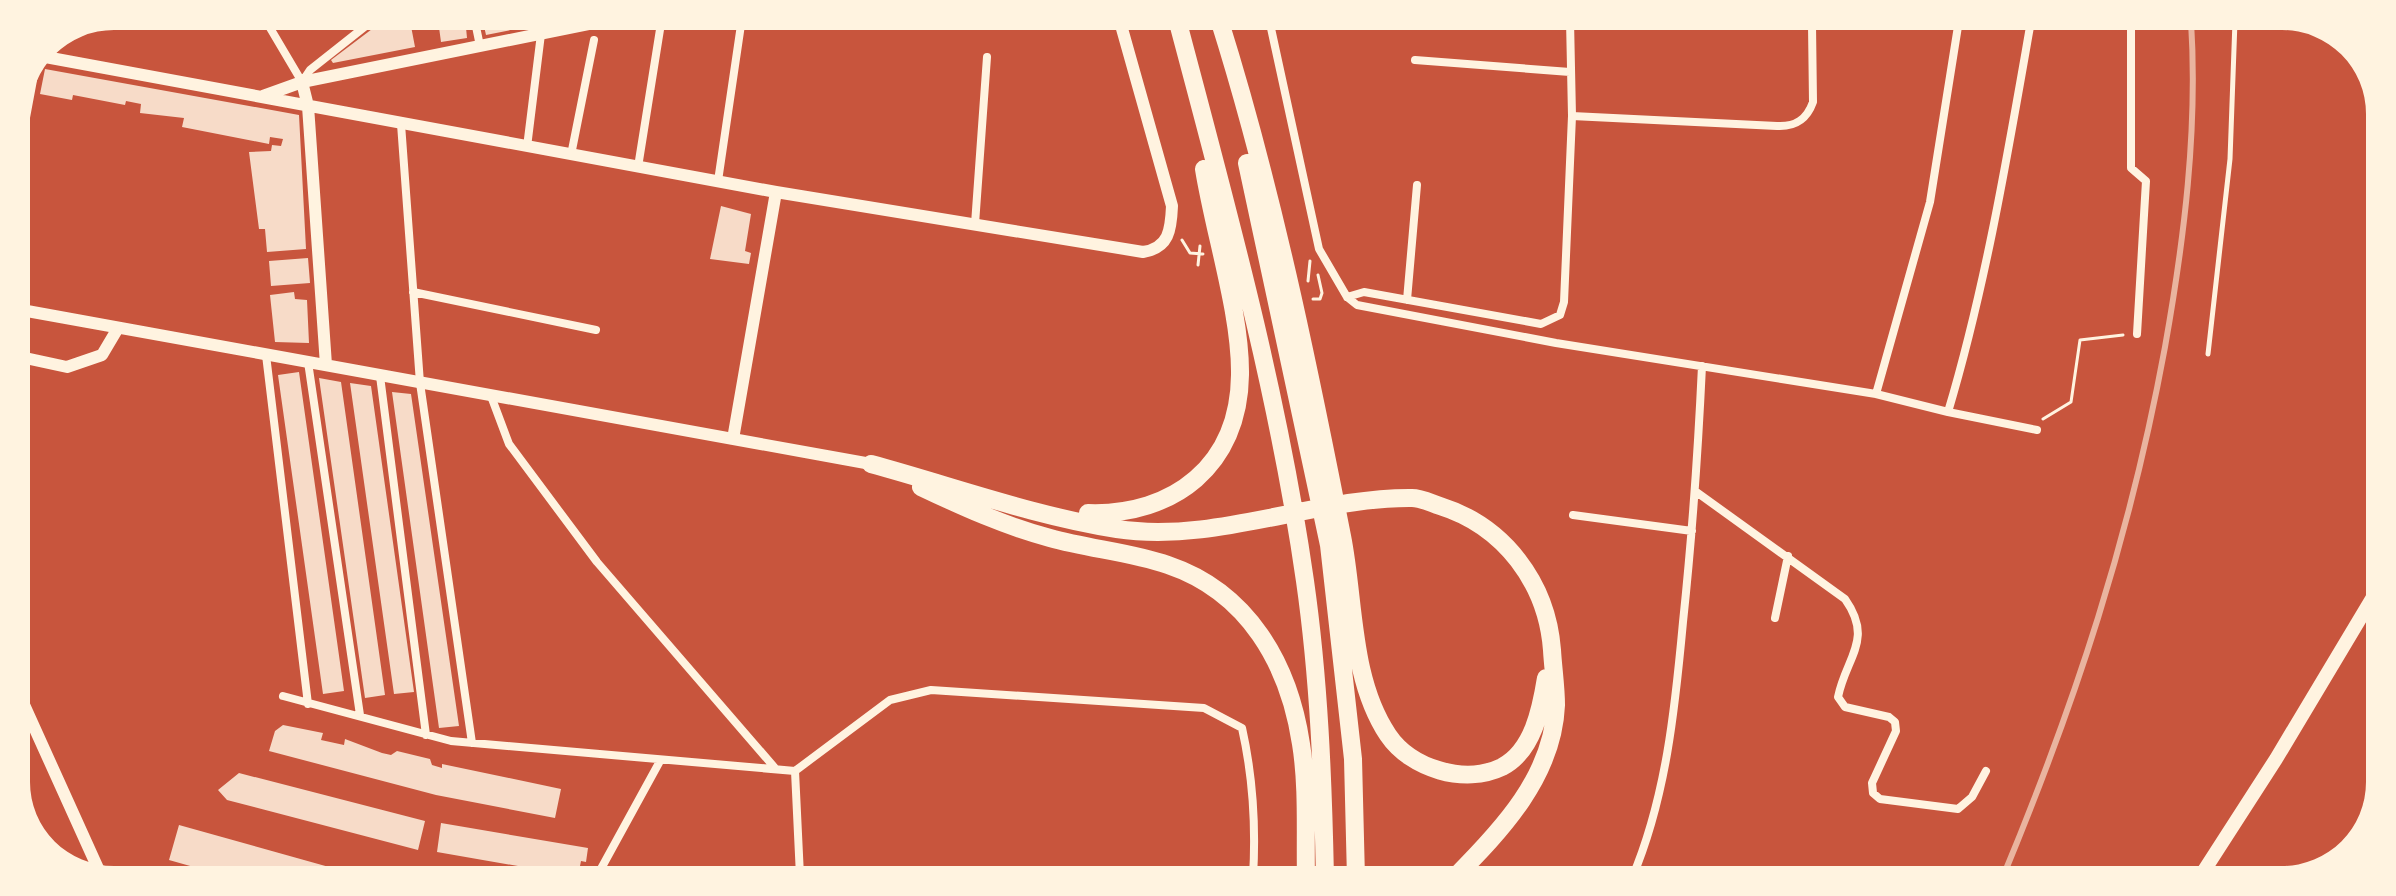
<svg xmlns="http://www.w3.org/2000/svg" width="2396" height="896" viewBox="0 0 2396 896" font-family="Manrope,sans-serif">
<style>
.building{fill:#f7dbc8}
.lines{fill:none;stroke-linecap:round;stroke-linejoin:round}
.path{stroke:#fff3e0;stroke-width:3}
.service{stroke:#fff3e0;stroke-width:5}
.minor{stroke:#fff3e0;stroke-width:8}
.tertiary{stroke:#fff3e0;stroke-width:12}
.secondary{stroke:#fff3e0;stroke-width:14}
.motorway{stroke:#fff3e0;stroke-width:18}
.rail{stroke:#e9b49f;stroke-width:6}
</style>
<rect width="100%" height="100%" fill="#c8553d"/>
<path class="building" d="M395 17H465L467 38 441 42 438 20 411 26 415 47 333 63 331 60 380 23 383 29 397 26Z
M482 17H529L531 26 486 35Z
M45 69 299 115 306 249 267 252 265 229H259L249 152 271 151 272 145 281 146 283 139 270 137 269 144 182 127 184 118 140 113 141 104 126 101 125 105 73 95 72 100 40 94Z
M721 206 751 214 745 251 751 253 749 264 710 259Z
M308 258 310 283 271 286 269 261Z
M294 292 295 299 307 300 309 343 275 342 270 295Z
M299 372 344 691 323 694 278 375Z
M319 378 341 382 385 695 365 698Z
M350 383 371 386 414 692 394 694Z
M392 392 411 394 459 726 439 728Z
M283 725 323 733 321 740 344 745 345 739 382 753 391 755 397 751 430 759 432 765 442 768V764L561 789 555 818 436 795 269 751 275 731Z
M239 773 425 821 418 850 227 800 218 790Z
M441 823 588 848 586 862 581 861 578 876H575L437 852Z
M179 825 354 874 353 875H222L169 860Z"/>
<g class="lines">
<path class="path" d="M1182 240 1190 253 1203 254
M1198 265 1200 246
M1308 281 1310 261
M1313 299H1320L1322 293 1318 275
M2043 419 2071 402 2080 340 2123 335"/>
<path class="service" d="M2208 354 2230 159 2235 21"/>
<path class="minor" d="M263 16 302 82 310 70 377 17
M474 17 480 46
M1269 19 1319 249 1347 297 1357 305 1556 343 1876 394 1948 412C1986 285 2008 152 2031 21
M2131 21V168L2146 181 2137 334
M1415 60 1570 72
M1572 116 1777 126C1796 127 1807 119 1813 102L1812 25
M401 124 420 383 472 743
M527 147 541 34
M571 155 594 40
M638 167 662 17
M16 171 36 64
M718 181 742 18
M975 224 987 57
M413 292 596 330
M1347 297 1364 292 1541 324 1560 315 1564 302 1572 116 1570 20
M1407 300 1417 185
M266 355 308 704
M308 362 360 715
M380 376 426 735
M1876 394 1930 202 1959 20
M491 396 509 444 597 562 775 768
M1948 412 2037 430
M1695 491 1845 599C1874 640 1846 657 1838 697L1845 707 1889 717 1895 722 1896 731 1872 783 1873 793 1880 799 1958 809 1972 797 1986 771
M1573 515 1692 531
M1775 618 1788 556
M283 696 451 741 795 771
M795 771 890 700 931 690 1204 708 1242 728C1253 777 1256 827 1253 877
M795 771 800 876
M597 876 660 761
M1632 878C1666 798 1675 709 1683 622 1692 537 1698 452 1702 366"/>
<path class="tertiary" d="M40 56 776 192 1143 252C1169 248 1171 230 1172 206L1119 18
M302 82 308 106 326 365
M263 96 302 82 623 17
M16 309 871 464
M16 356 67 367 102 355 118 328
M733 439 776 192
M16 687 101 875"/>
<path class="secondary" d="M2198 880 2276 759 2376 592"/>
<path class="motorway" d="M1177 19C1226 204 1278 391 1305 581 1319 679 1323 779 1325 878
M1219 19C1272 187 1308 363 1342 536 1355 601 1350 678 1388 735 1411 769 1465 785 1502 767 1533 751 1541 709 1546 678
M1247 163 1329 545 1353 759 1356 878
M871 464C952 486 1034 516 1117 529 1216 544 1315 497 1412 498 1421 498 1431 503 1440 506 1504 526 1547 583 1552 650 1553 668 1556 687 1556 705 1553 776 1502 830 1454 878
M921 487C963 507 1005 526 1050 538 1089 549 1131 552 1168 565 1248 592 1289 664 1301 744 1308 787 1305 834 1306 878
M1088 513C1174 516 1239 465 1240 375 1241 314 1214 232 1204 169"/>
<path class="rail" d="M2002 879C2076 701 2130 537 2165 347 2184 240 2198 130 2191 21"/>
</g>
<path d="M0 0H2396V896H0ZM114 30H2282A84 84 0 0 1 2366 114V782A84 84 0 0 1 2282 866H114A84 84 0 0 1 30 782V114A84 84 0 0 1 114 30Z" fill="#fff3e0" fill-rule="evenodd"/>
</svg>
